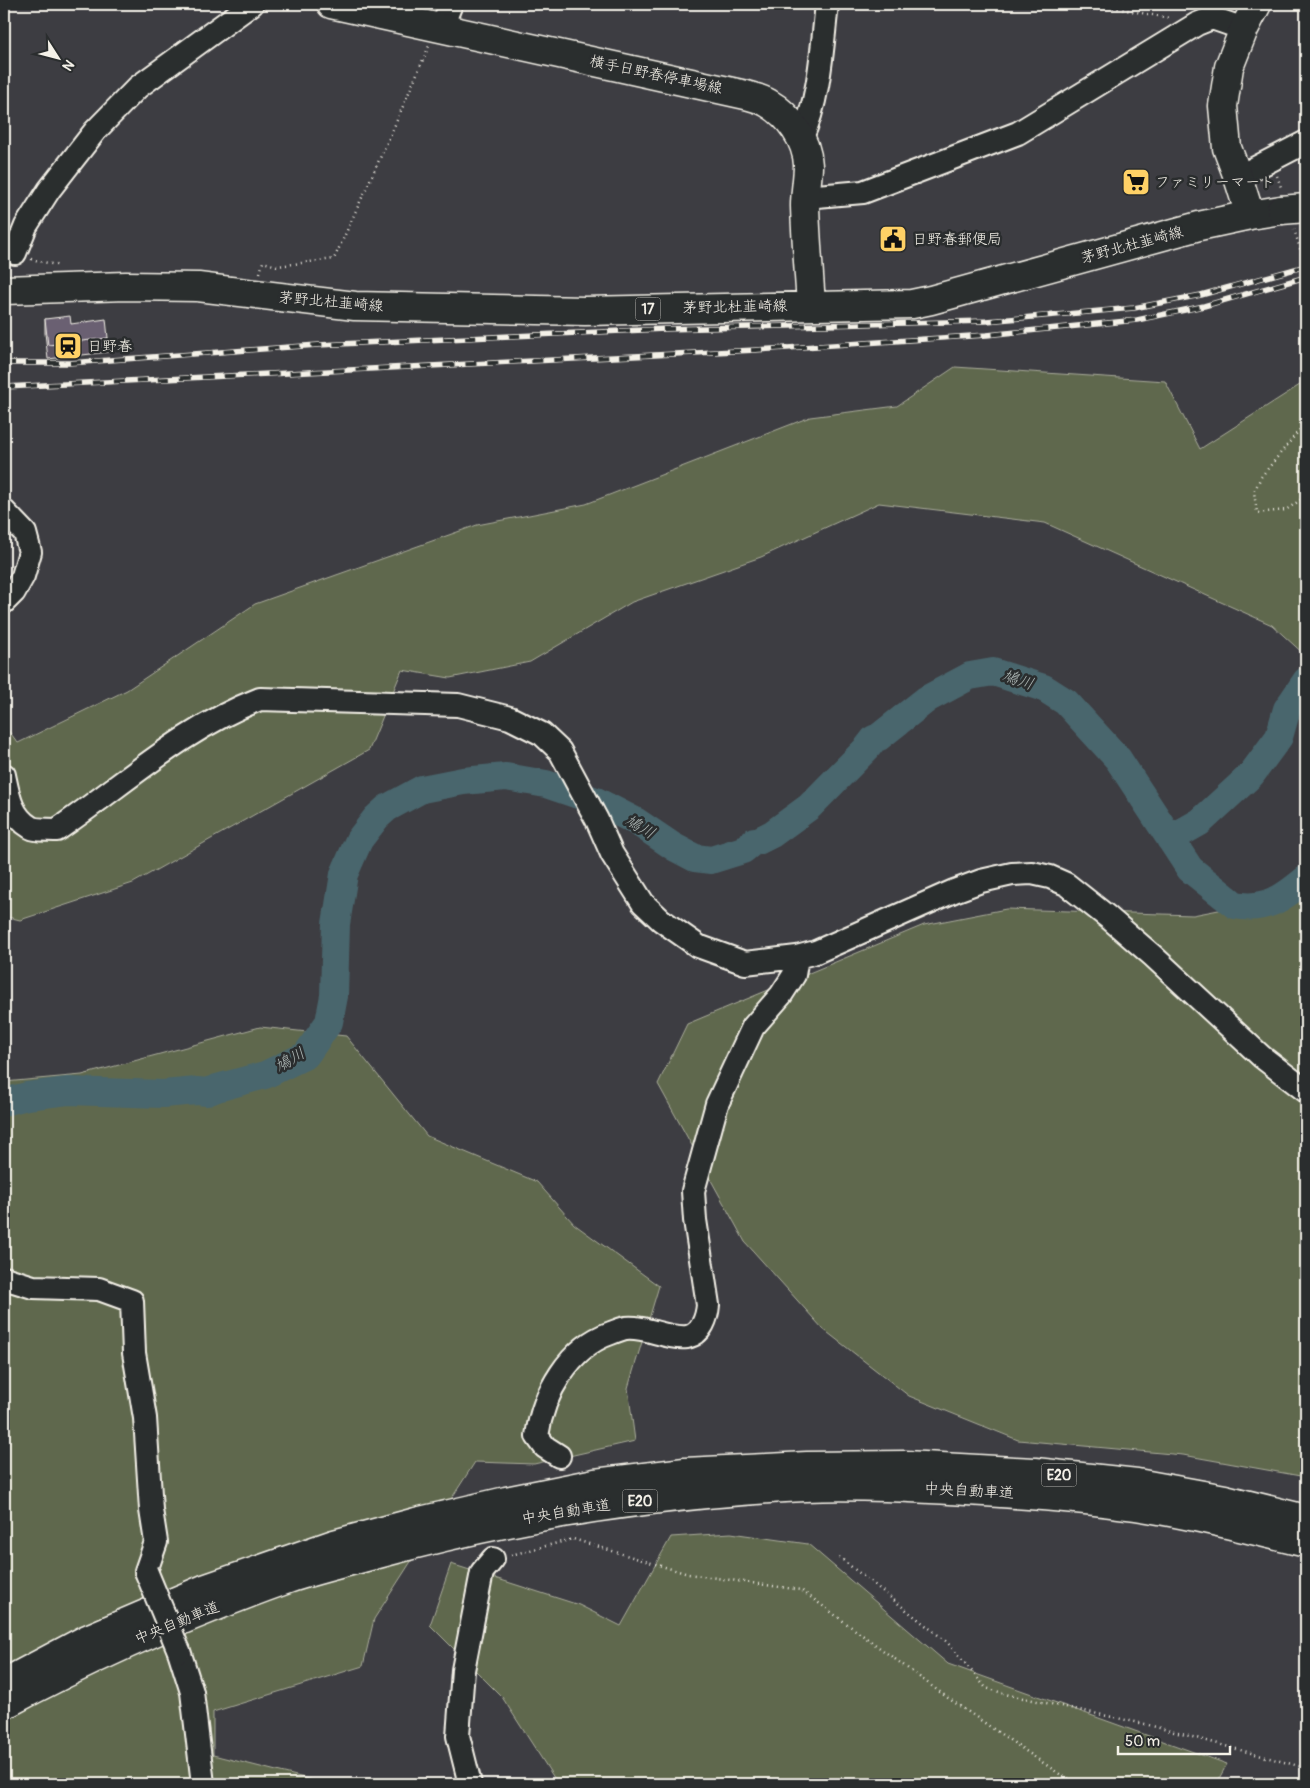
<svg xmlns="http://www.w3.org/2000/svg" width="1310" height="1788" viewBox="0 0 1310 1788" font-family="Pangolin,'Klee One',sans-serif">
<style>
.green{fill:#5f684e;stroke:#aaac9b}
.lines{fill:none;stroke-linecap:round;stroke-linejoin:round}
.river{stroke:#49666d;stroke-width:28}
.minor-casing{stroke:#f4f1e8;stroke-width:26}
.major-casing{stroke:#f4f1e8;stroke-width:31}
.highway-casing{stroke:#f4f1e8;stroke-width:31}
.path{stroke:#f4f1e8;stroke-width:2.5;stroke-dasharray:1 4;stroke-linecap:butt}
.minor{stroke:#2a2d2e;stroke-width:22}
.major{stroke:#2a2d2e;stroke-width:28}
.highway{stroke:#2a2d2e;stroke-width:28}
.rail-casing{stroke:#f4f1e8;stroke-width:5.5}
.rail{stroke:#2a2d2e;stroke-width:4;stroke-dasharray:11;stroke-linecap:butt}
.minor-bridge-casing{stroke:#f4f1e8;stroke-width:26;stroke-linecap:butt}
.major-bridge-casing{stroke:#f4f1e8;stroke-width:31;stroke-linecap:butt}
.minor-bridge{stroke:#2a2d2e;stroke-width:22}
.major-bridge{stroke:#2a2d2e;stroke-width:28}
.wall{fill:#5b5362;stroke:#f4f1e8}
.building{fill:#6a6172;stroke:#f4f1e8}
.labels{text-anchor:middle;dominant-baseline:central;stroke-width:5;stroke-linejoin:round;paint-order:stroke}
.shield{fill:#2a2d2e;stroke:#b7b6b0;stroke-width:1}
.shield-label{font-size:14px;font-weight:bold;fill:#f4f1e8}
.street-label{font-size:15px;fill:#f4f1e8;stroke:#2a2d2e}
.poi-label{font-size:15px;fill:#f4f1e8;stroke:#2a2d2e;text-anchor:start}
.water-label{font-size:16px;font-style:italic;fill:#b0b9b7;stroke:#2a2d2e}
</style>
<rect width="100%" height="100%" fill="#3d3d42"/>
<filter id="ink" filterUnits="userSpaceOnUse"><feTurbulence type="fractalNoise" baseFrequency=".02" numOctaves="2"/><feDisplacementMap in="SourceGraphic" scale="10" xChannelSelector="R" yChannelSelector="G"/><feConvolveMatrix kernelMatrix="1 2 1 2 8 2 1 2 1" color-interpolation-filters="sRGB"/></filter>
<g filter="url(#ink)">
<path class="green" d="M4 17 9 21 8 174 4 177Z
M955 367 1165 381 1200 449 1306 381V656L1272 625 1045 523 879 503 761 557 632 602 530 662 450 678 402 670 369 750 133 883 20 920 4 916V725L18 743 127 690 255 604 477 525 586 504 810 417 897 406Z
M1306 893V1477L1183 1455 1018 1440 909 1396 823 1329 745 1242 658 1084 687 1024 924 925 1006 909 1193 915Z
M260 1027 346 1036 427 1136 537 1182 574 1224 659 1286 628 1388 635 1441 534 1464 475 1462 374 1619 363 1666 213 1712V1755L328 1784H4V1082L82 1075Z
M731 1533 808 1544 948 1664 1227 1764 1216 1784H558L502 1697 430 1625 451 1564 579 1605 621 1626 671 1537Z"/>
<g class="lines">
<path class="river" d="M1170 839 1200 822 1251 775 1279 737 1287 709 1306 681
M4 1102 27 1096 68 1091 163 1094 197 1091 207 1092 217 1088 265 1075 306 1055 329 1022 334 996 336 924 344 874 359 840 376 818 387 808 422 789 463 781 506 777 546 784 596 801 637 822 674 847 695 858 711 860 743 850 754 841H758L772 834 809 807 867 748 874 739 879 737 927 699 970 676 993 672 1044 688 1066 702 1118 759 1190 869 1235 905C1266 911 1283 898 1306 879"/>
<defs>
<path id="minor" d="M441 29 451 4
M801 139C820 99 822 47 827 4
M1238 177 1306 142
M805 197 863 192 1018 133 1197 24 1212 18 1244 29
M15 253 26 226 49 190 95 131 138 87 252 4
M4 511 25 533 30 552 23 576 14 592 4 602
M4 775C8 794 11 816 30 827 36 831 49 829 57 830 124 784 184 728 260 699L458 705 510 718 542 734 560 751 597 820 612 854 643 903 661 920 698 946 745 963 797 957 816 952 954 891 981 881 1012 874 1032 873 1050 877 1066 884 1109 918 1153 956 1262 1057 1306 1091
M4 1278 33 1287 99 1289 132 1301 134 1353 145 1418 151 1510 156 1542 146 1571
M559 1456 545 1447 537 1436C543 1394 569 1347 611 1333 616 1331 621 1329 626 1328 646 1326 666 1339 687 1337 702 1334 707 1317 708 1305L695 1220 693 1191 717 1104 753 1027 781 995 794 975 797 957
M179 1651 192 1692 203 1784
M470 1784 458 1736 463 1670 482 1572 493 1559"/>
<path id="major" d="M331 4 746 95C753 97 762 99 768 103 789 115 807 140 808 165 808 178 805 192 805 206 806 239 809 273 811 305
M1250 215 1238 177 1227 148 1223 106 1229 67 1244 29 1257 4
M4 290 126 286 198 287 355 306 585 311 912 304 931 300 1199 226 1250 215 1281 210"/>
<path id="highway" d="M4 1683 87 1639 204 1589 334 1544 416 1522 506 1501 595 1483 685 1472 807 1466 905 1465 1035 1472 1137 1483 1225 1499 1306 1519
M4 1705C95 1656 190 1614 288 1579 317 1569 348 1562 378 1554 518 1515 660 1494 805 1487 858 1485 913 1488 967 1491 1023 1494 1079 1498 1135 1506 1193 1515 1249 1529 1306 1543"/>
</defs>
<use href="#minor" class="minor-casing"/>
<use href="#major" class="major-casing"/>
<use href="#highway" class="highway-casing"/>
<path class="path" d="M1093 4 1169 18
M1277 176 1282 190
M1294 229 1306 268
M31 259 60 266
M260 273 263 262 277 266 334 259 391 134 429 46
M1306 422 1261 477 1254 492 1257 513 1286 510 1306 496
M511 1555 573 1539 688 1574 801 1590 948 1698 1061 1775 1081 1784
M839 1557 947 1642 986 1688 1009 1695 1145 1724 1306 1768"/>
<use href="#minor" class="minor"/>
<use href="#major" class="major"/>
<use href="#highway" class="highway"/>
<defs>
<path id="rail" d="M4 363H69L318 345 665 329 986 321 1134 308 1201 295 1306 266
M4 387 756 350 987 335 1137 320 1204 306 1306 277"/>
</defs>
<use href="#rail" class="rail-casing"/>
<use href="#rail" class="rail"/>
<defs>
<path id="minor-bridge" d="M146 1571 179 1651"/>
<path id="major-bridge" d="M1281 210 1306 208"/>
</defs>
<use href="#minor-bridge" class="minor-bridge-casing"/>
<use href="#major-bridge" class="major-bridge-casing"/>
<use href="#minor-bridge" class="minor-bridge"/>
<use href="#major-bridge" class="major-bridge"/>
</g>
<path class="wall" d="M45 319 71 324 108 338V352L48 359 45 333Z"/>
<path class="building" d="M70 316 71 324 106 319 108 338 48 345 45 319Z"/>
</g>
<defs>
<symbol id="supermarket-square" viewBox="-11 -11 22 22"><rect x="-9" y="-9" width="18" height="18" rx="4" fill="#ffd166" stroke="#2a2d2e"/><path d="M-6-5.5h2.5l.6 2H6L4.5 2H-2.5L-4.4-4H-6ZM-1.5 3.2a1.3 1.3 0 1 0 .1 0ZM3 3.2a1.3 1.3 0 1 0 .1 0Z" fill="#111"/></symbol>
<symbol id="civic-square" viewBox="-11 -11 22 22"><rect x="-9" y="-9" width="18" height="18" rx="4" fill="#ffd166" stroke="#2a2d2e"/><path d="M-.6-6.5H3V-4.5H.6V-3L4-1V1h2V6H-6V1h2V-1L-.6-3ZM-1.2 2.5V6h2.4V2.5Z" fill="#111"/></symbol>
<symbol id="station-square" viewBox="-11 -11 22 22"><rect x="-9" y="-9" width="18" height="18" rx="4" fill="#ffd166" stroke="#2a2d2e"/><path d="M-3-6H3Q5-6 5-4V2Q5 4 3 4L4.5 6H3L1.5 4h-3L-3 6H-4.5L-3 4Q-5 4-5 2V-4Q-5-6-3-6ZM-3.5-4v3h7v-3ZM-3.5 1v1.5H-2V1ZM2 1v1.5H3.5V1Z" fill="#111"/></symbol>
</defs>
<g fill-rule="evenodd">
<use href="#supermarket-square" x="1120" y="166" width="32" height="32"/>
<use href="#civic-square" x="877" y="223" width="32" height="32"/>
<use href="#station-square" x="52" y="330" width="32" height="32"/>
</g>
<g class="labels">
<g class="shield">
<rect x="635.5" y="297.5" width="25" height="23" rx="4"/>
<rect x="1041.5" y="1463.5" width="35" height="23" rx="4"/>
<rect x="622.5" y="1489.5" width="35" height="23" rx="4"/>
</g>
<g class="shield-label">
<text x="648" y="309">17</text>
<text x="1059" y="1475">E20</text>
<text x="640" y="1501">E20</text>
</g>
<g class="street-label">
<text transform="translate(656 75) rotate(12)">横手日野春停車場線</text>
<text transform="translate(1132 245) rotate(-15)">茅野北杜韮崎線</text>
<text transform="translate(331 302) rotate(5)">茅野北杜韮崎線</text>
<text transform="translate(735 307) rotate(-1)">茅野北杜韮崎線</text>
<text transform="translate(969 1491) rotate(3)">中央自動車道</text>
<text transform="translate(566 1512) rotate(-9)">中央自動車道</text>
<text transform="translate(177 1623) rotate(-22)">中央自動車道</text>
</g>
<g class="poi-label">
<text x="1155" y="182">ファミリーマート</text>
<text x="912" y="239">日野春郵便局</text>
<text x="87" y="346">日野春</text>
</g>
<g class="water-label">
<text transform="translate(1018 680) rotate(18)">鳩川</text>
<text transform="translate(640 827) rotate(30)">鳩川</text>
<text transform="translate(290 1060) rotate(-31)">鳩川</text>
</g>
</g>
<rect width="1310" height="1788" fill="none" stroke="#2a2d2e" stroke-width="20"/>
<rect x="10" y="10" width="1290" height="1768" fill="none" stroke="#f4f1e8" stroke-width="2" filter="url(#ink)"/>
<g transform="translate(58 58) rotate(126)" stroke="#2a2d2e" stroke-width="4" paint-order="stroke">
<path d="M0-4L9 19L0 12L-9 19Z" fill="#f4f1e8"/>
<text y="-8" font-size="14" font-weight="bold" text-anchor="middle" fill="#f4f1e8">N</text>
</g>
<path d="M1118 1746v8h112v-8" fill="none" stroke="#f4f1e8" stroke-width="2.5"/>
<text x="1125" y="1746" font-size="15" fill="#f4f1e8" stroke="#2a2d2e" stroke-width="4" paint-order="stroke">50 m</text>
</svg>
